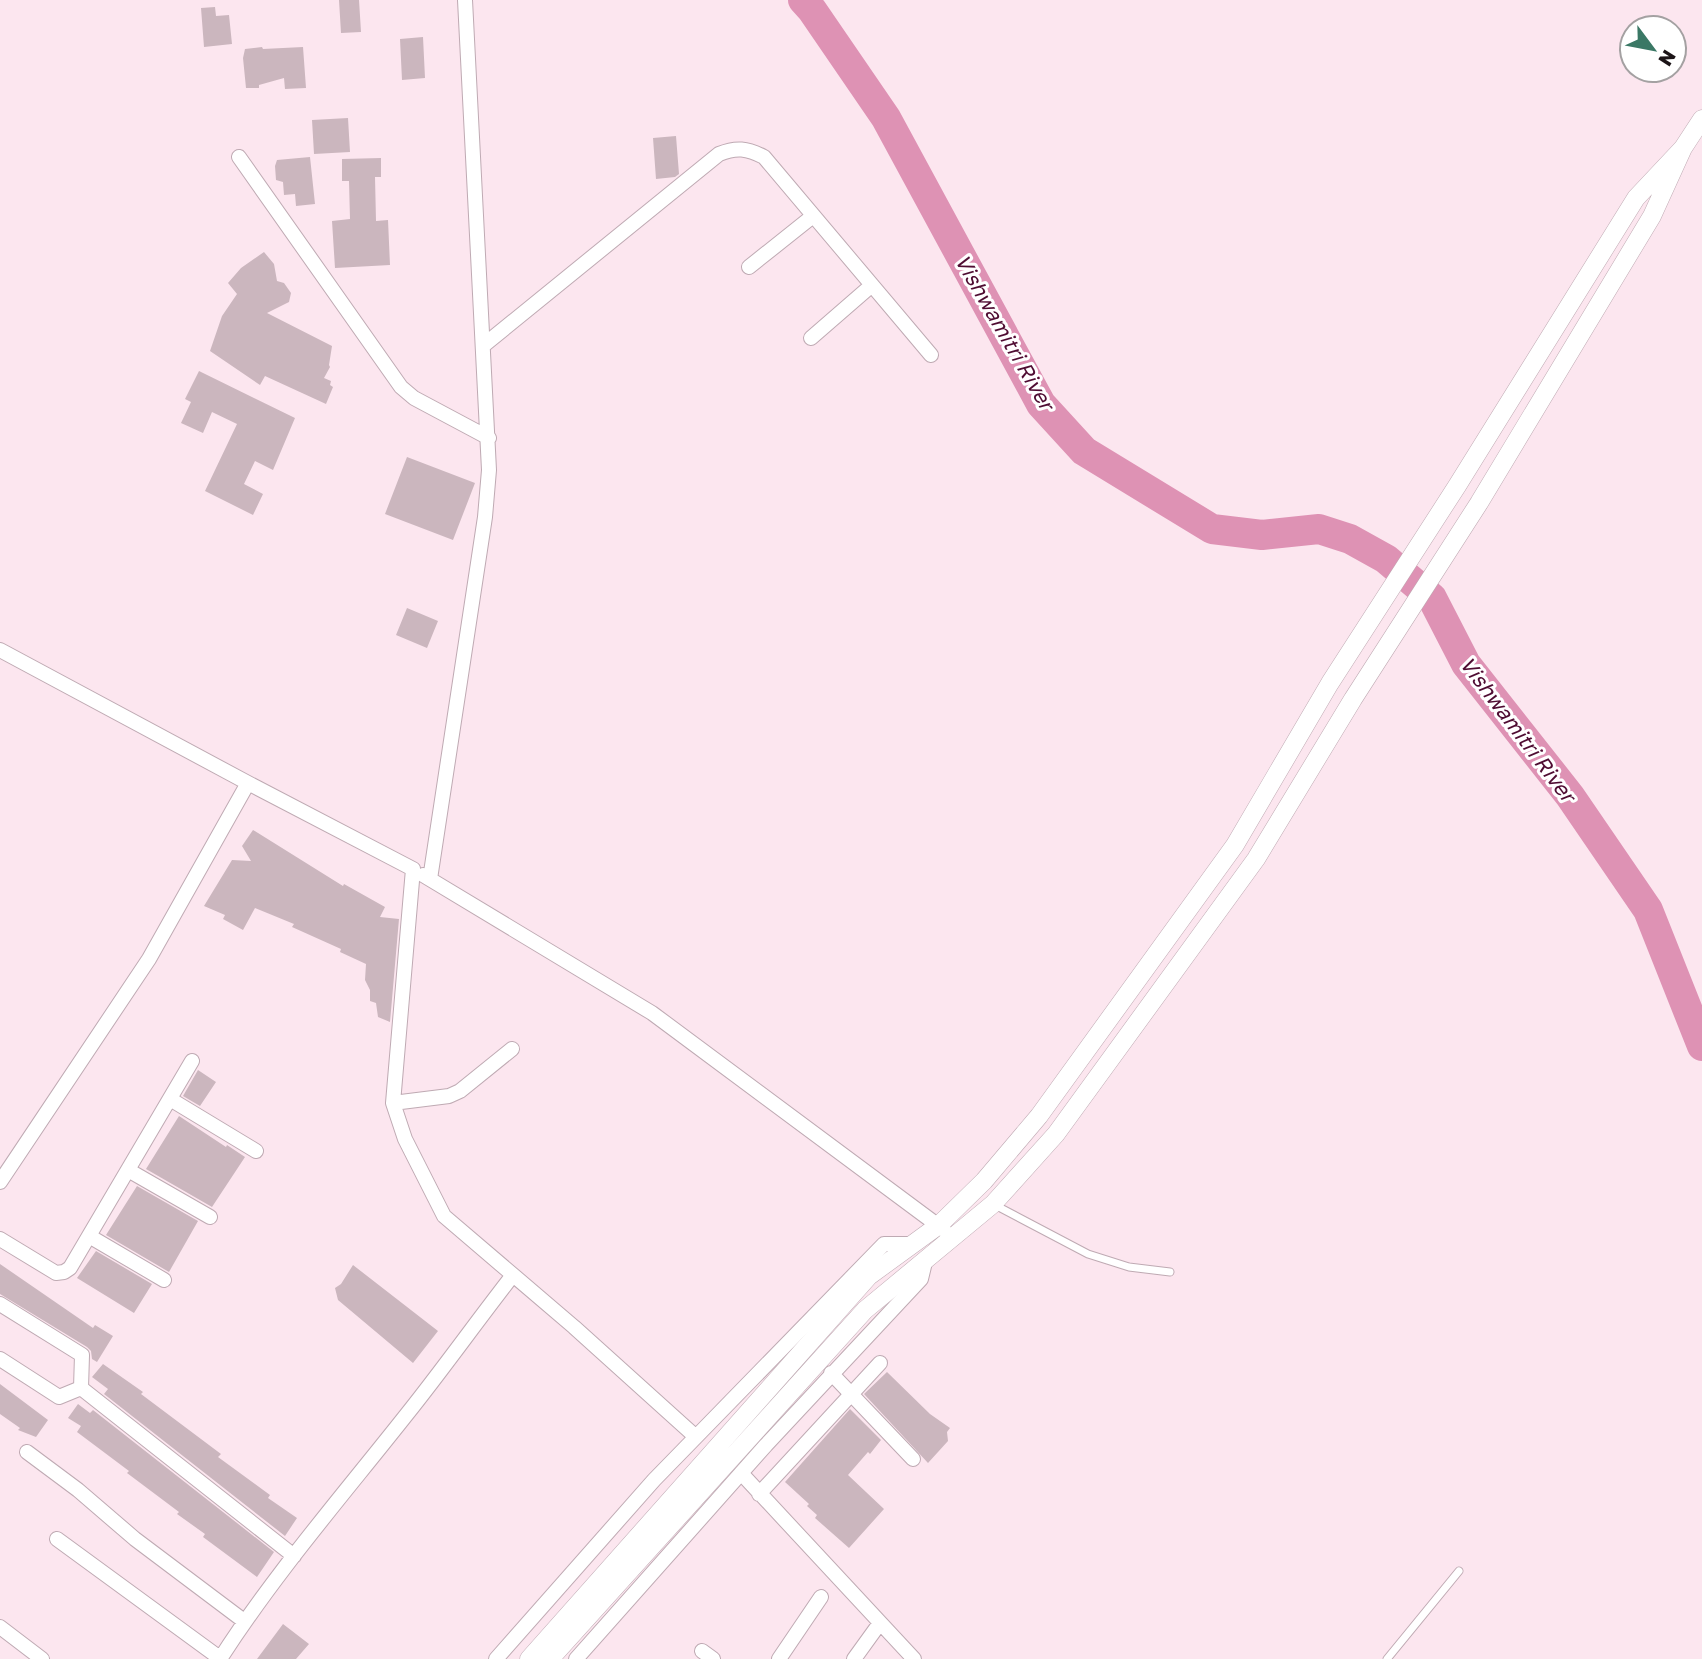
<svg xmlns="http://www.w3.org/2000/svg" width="1702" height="1659" viewBox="0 0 1702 1659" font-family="'Golos Text',sans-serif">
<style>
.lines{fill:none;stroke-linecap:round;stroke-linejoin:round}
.river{stroke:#de92b4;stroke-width:30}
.building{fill:#cbb6be}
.service-casing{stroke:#bfaab3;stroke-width:9}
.minor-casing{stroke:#bfaab3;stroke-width:16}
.tertiary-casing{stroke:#bfaab3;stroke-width:19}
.service{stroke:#fff;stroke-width:7}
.minor{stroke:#fff;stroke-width:14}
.tertiary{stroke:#fff;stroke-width:18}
.labels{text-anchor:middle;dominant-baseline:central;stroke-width:6;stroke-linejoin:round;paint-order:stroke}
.water-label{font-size:21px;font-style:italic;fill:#4f0c32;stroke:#fff}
</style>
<rect width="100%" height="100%" fill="#fce6ef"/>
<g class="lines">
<path class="river" d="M803 0 812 10 886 118 1041 404 1084 451 1212 529 1262 535 1319 529 1350 539 1386 559 1432 598 1466 664 1570 796 1648 910 1702 1046"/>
</g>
<path class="building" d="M339 0H359L361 32 341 33Z
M215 7 216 16 229 15 232 44 204 47 201 8Z
M423 37 425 78 402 80 400 39Z
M262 47 263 49 303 47 306 88 285 89 284 78 259 85V88H246L243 58 245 49Z
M348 118 350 152 314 154 312 120Z
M676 136 679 174 675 177 656 179 653 138Z
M310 157 315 204 296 206 295 194 284 195 283 182 276 180 275 166 277 160Z
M381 158V177H375L376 221 388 220 390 265 335 268 332 221 350 219 349 181H342V159Z
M264 252 274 264 277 281 284 283 291 293 289 302 267 313 332 346 329 365 330 367 324 378 331 381 330 385 333 387 326 404 265 376 260 385 210 351 222 316 237 294 228 283 241 268Z
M199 371 295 418 273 470 255 461 244 484 263 494 253 515 205 491 237 424 212 412 203 433 181 423 191 402 185 399Z
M407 457 475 483 453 540 385 514Z
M407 608 438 621 427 648 396 635Z
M253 830 343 886 344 884 385 907 380 917 399 919 390 1022 378 1017 376 1003 370 1001V990L365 980 366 964 340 952 341 949 292 927 294 924 255 908 243 930 223 919 225 915 204 906 232 860 251 861 242 846Z
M198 1070 216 1082 200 1106 183 1096Z
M179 1116 226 1147 227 1145 245 1157 212 1207 146 1169Z
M137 1186 198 1221 169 1272 106 1235Z
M96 1251 152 1284 134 1313 77 1278Z
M0 1264 93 1328 95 1325 113 1336 97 1362 92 1359 91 1351 87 1347 0 1294Z
M353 1265 438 1331 413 1363 338 1300 335 1288 341 1284Z
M103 1364 143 1392 141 1394 221 1454 218 1457 270 1495 268 1498 297 1518 285 1536 104 1394 108 1389 92 1377Z
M887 1372 930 1414 950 1428 947 1432 948 1441 928 1463 864 1394Z
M0 1384 48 1420 36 1437 18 1430 20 1428 0 1414Z
M78 1404 90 1413 93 1410 274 1552 257 1577 203 1537 205 1534 177 1514 179 1512 127 1473 129 1471 77 1432 81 1426 68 1418Z
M850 1409 881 1440 870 1454 868 1452 848 1475 884 1509 849 1548 815 1518 817 1515 807 1506 809 1504 785 1482Z
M283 1624 309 1644 296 1659H257Z"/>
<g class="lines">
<defs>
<path id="service" d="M993 1204 1088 1254 1129 1267 1170 1272
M1387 1659 1459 1571"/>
<path id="minor" d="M239 157 401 387 414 398 489 438
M749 267 813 216
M811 338 872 285
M484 345 719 154C736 147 747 148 764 157L931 355
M0 650 248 783 413 869 393 1103 405 1139 444 1216 574 1327 696 1437
M423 875 652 1013 944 1230
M430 879 485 517 489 470 465 0
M170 1099 256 1151
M393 1103 449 1096 460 1091 512 1049
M128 1170 210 1217
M0 1182 149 959 248 783
M89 1236 164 1280
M0 1239 56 1273 64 1272 70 1268 192 1061
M0 1304 82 1355 81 1388
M0 1359 59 1397 81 1388 294 1556
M831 1373 913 1459
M27 1452 78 1490 135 1539 244 1621
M741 1473 914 1659
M759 1494 880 1363
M57 1539 221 1659
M0 1627 42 1659
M702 1651 713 1659
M220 1659C276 1572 343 1495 407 1414 443 1369 477 1321 513 1275
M496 1659 654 1480 884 1244H910
M576 1659 766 1445 921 1279 926 1258
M779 1659 821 1597
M854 1659 880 1623"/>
<path id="tertiary" d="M1683 148 1702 119
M529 1659 869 1276 939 1225 984 1181 1039 1116 1235 845 1330 683 1457 486 1636 198 1683 148 1652 216 1479 503 1353 699 1256 859 1056 1134 993 1204 865 1310 550 1659"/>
</defs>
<use href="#service" class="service-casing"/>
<use href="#minor" class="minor-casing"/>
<use href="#tertiary" class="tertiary-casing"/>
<use href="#service" class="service"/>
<use href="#minor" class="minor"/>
<use href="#tertiary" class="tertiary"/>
</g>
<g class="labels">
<g class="water-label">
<text transform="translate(1005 332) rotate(60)">Vishwamitri River</text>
<text transform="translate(1518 729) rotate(53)">Vishwamitri River</text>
</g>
</g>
<g transform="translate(1653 49) rotate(122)"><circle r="33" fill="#ffffff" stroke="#a4a1a2" stroke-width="2"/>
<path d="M0-5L12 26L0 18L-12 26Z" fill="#3a7865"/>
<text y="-10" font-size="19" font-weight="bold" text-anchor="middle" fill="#1c1417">N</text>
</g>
</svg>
